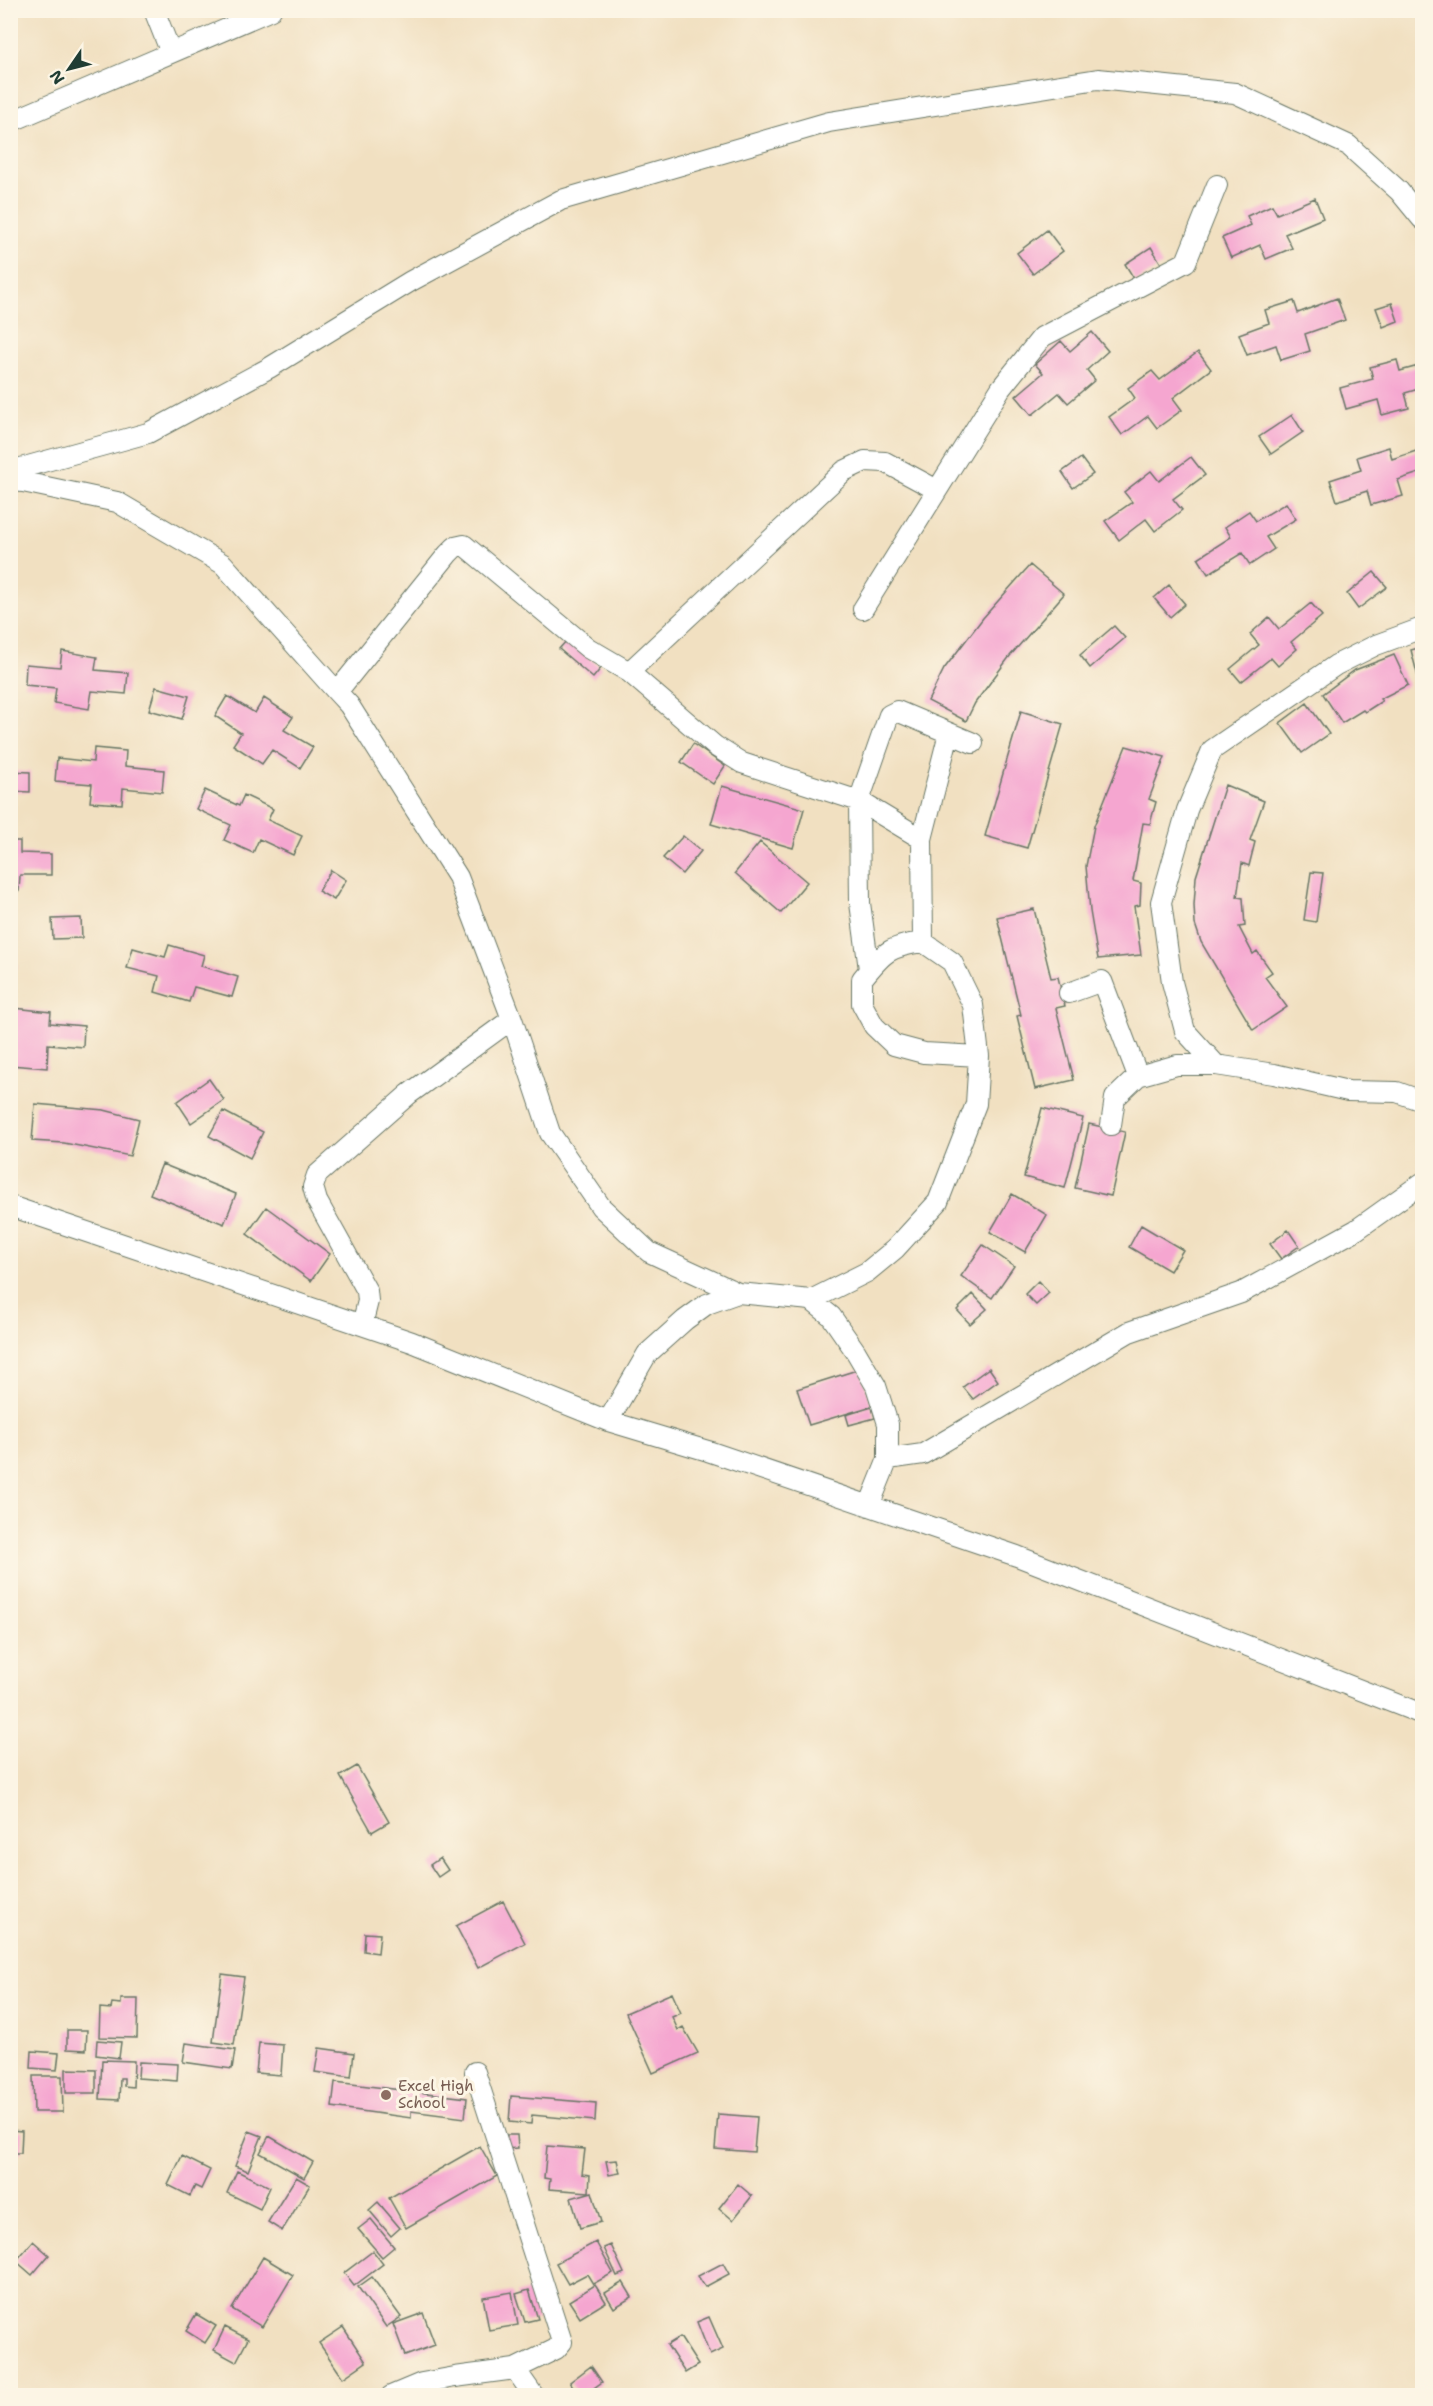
<svg xmlns="http://www.w3.org/2000/svg" width="1433" height="2406" viewBox="0 0 1433 2406" font-family="'Shantell Sans',sans-serif">
<style>
.building{fill:#f5a6d0}
.lines{fill:none;stroke-linecap:round;stroke-linejoin:round}
.minor-casing{stroke:#687665;stroke-width:22}
.minor{stroke:#fff;stroke-width:20}
.education-dot{fill:#8d6e63;stroke:#fcf5e5;stroke-width:2}
.labels{text-anchor:middle;dominant-baseline:central;stroke-width:6;stroke-linejoin:round;paint-order:stroke}
.education-label{font-size:15px;fill:#785e54;stroke:#fcf5e5;text-anchor:start}
</style>
<rect width="100%" height="100%" fill="#fcf5e5"/>
<filter id="ink" filterUnits="userSpaceOnUse"><feTurbulence type="fractalNoise" baseFrequency=".0167" numOctaves="2"/><feDisplacementMap in="SourceGraphic" scale="12" xChannelSelector="R" yChannelSelector="G"/><feConvolveMatrix kernelMatrix="1 2 1 2 8 2 1 2 1" color-interpolation-filters="sRGB"/></filter>
<filter id="wash" filterUnits="userSpaceOnUse"><feTurbulence type="fractalNoise" baseFrequency=".008" numOctaves="4" result="noise"/><feDisplacementMap in="SourceGraphic" scale="24" xChannelSelector="R" yChannelSelector="G"/><feGaussianBlur stdDeviation="1.35" result="paint"/><feColorMatrix in="noise" values="0 0 0 0 0 0 0 0 0 0 0 0 0 0 0 0 0 1.4 0 .05"/><feComposite in="paint" operator="in"/></filter>
<g filter="url(#wash)">
<rect width="100%" height="100%" fill="#f1e0c1"/>
<g id="blocks">
<path class="building" d="M1315 198 1323 218 1285 234 1292 248 1266 259 1260 245 1231 258 1222 238 1251 225 1247 216 1272 205 1277 214Z
M1047 230 1063 251 1033 274 1017 253Z
M1151 247 1162 265 1136 282 1125 264Z
M1337 298 1345 320 1305 334 1310 351 1281 360 1276 345 1247 355 1239 334 1269 323 1265 310 1294 301 1298 313Z
M1392 303 1398 321 1383 327 1376 308Z
M1092 332 1108 351 1087 370 1095 380 1068 403 1059 393 1032 415 1016 396 1043 373 1035 364 1061 341 1070 351Z
M1198 352 1211 369 1173 398 1182 410 1157 428 1148 416 1122 435 1109 417 1135 398 1128 388 1152 371 1160 380Z
M1397 360 1400 371 1422 365V388L1405 393 1409 408 1382 415 1378 400 1346 409 1340 388 1373 379 1370 367Z
M1292 415 1303 432 1271 454 1259 437Z
M1389 447 1392 459 1422 449V472L1398 480 1403 496 1371 505 1367 491 1337 501 1330 480 1361 470 1357 457Z
M1191 457 1205 475 1173 499 1182 510 1155 531 1146 519 1119 540 1105 521 1132 502 1124 492 1151 471 1159 481Z
M1081 458 1093 474 1073 488 1062 472Z
M1286 503 1296 519 1266 537 1274 549 1250 565 1242 553 1208 574 1198 558 1231 537 1225 527 1249 511 1256 521Z
M1030 565 1064 594 1010 656 975 703 966 721 928 701 944 669 983 618Z
M1374 572 1387 587 1358 609 1347 594Z
M1169 585 1185 604 1170 617 1154 598Z
M1311 603 1322 616 1291 642 1297 649 1278 666 1271 658 1241 682 1230 669 1259 645 1250 634 1269 617 1279 629Z
M1114 626 1125 638 1090 668 1080 655Z
M567 640 601 668 593 678 559 649Z
M1422 647V681H1419L1411 650Z
M62 651 97 657 95 670 128 673 126 694 92 691 89 709 54 703 56 688 25 685 26 664 60 667Z
M1394 655 1408 685 1380 699 1382 701 1365 712 1363 710 1342 723 1323 694 1355 670Z
M156 687 189 696 182 719 149 710Z
M227 696 255 713 264 698 293 717 284 730 313 747 300 768 272 750 262 764 233 745 241 733 215 716Z
M1307 703 1329 734 1302 753 1280 723Z
M1021 711 1063 724 1027 848 985 836Z
M693 744 725 766 713 784 681 762Z
M1126 746 1165 757 1149 799 1156 802 1150 824 1143 823 1133 881 1141 883 1140 905 1134 906 1141 955 1098 959 1090 911 1086 866 1094 826Z
M94 748 126 751 125 766 164 770 162 792 123 788 122 804 90 802 92 784 55 781 57 758 93 762Z
M10 771 30 772V792L10 791Z
M1225 785 1264 801 1250 840 1255 842 1249 866 1242 863 1237 897 1243 898 1245 926 1239 927 1253 954 1257 951 1272 972 1265 977 1287 1007 1253 1030 1201 942 1195 924 1194 905 1196 877Z
M722 786 804 809 793 848 711 824Z
M205 790 239 806 244 795 273 809 268 820 302 836 293 855 259 839 253 853 224 840 231 825 196 809Z
M683 836 701 851 682 874 663 858Z
M10 841H20V853L51 854V875H20L19 891H10Z
M760 842 807 882 781 913 735 873Z
M331 870 346 880 334 900 318 891Z
M1311 872 1323 873 1316 922 1304 920Z
M1034 909 1051 978 1058 977 1065 1006 1056 1008 1074 1080 1035 1089 1017 1016 1021 1015 997 917Z
M81 918 82 938 53 939 52 919Z
M169 945 204 955 201 966 238 977 232 997 194 987 189 1002 155 992 159 976 127 968 133 948 165 957Z
M10 949H15L17 968H10Z
M14 1008 51 1012 50 1023 84 1026 83 1047 48 1044 47 1068 10 1065V1021H13Z
M209 1079 224 1100 191 1123 177 1102Z
M35 1104 104 1110 139 1119 130 1156 64 1143 32 1141Z
M1042 1108 1083 1118 1065 1188 1024 1177Z
M223 1111 263 1132 250 1158 209 1136Z
M1089 1124 1125 1132 1111 1196 1075 1188Z
M162 1164 236 1194 224 1224 150 1194Z
M1012 1194 1047 1215 1025 1252 990 1232Z
M266 1207 330 1254 311 1281 247 1234Z
M1141 1225 1183 1250 1170 1271 1129 1247Z
M1288 1230 1299 1246 1281 1259 1270 1244Z
M983 1245 1014 1266 992 1298 961 1276Z
M1038 1281 1049 1293 1036 1305 1025 1294Z
M973 1294 987 1309 970 1324 957 1310Z
M989 1368 998 1381 973 1399 963 1387Z
M860 1369 872 1406 809 1425 797 1389Z
M872 1407 875 1418 849 1425 846 1415Z
M357 1766 389 1822 372 1832 340 1776Z
M440 1858 448 1870 438 1877 430 1865Z
M503 1901 525 1943 478 1968 456 1926Z
M365 1933 380 1934 378 1953 364 1951Z
M222 1974 244 1977 234 2045 213 2042Z
M672 1993 681 2013 672 2017 678 2030 683 2027 698 2053 653 2073 626 2013Z
M121 1999H138L137 2038 99 2037 100 2008 111 2009 112 2003 121 2004Z
M67 2030H87L86 2050 67 2049Z
M97 2040 121 2042 119 2058 96 2055Z
M186 2043 235 2050 232 2069 183 2062Z
M259 2043 283 2045 281 2075 256 2073Z
M319 2048 354 2053 351 2077 315 2072Z
M32 2051 59 2053 57 2070 31 2068Z
M102 2060 134 2061 133 2087 124 2086V2078H120L119 2100 100 2099Z
M139 2062 178 2064 177 2081 138 2078Z
M66 2069 96 2070V2093H66Z
M33 2076H62L63 2112H34Z
M335 2082 467 2098 465 2118 411 2111V2118L332 2107Z
M511 2096 596 2103 595 2121 532 2115 531 2124 509 2122Z
M718 2114 757 2117 754 2152 715 2149Z
M10 2130 22 2131 21 2153H10Z
M249 2131 262 2136 248 2171 235 2166Z
M504 2135H517L518 2148 505 2149Z
M269 2136 313 2162 304 2178 260 2153Z
M480 2146 497 2176 406 2228 389 2198Z
M547 2146 585 2149 582 2174 590 2175 589 2192 549 2189 550 2179 544 2178Z
M182 2156 210 2170 201 2189 195 2186 190 2196 168 2185Z
M617 2160 620 2173 609 2175 606 2161Z
M237 2171 270 2187 260 2209 227 2193Z
M296 2177 310 2185 282 2231 268 2222Z
M738 2184 752 2196 733 2220 719 2208Z
M592 2192 601 2222 580 2228 571 2198Z
M378 2202 400 2228 391 2236 369 2210Z
M371 2219 394 2247 382 2257 358 2229Z
M33 2241 49 2255 32 2275 16 2261Z
M596 2242 613 2273 593 2284 587 2274 568 2284 556 2263Z
M611 2245 624 2273 617 2276 604 2248Z
M373 2251 383 2264 354 2286 344 2273Z
M263 2257 293 2275 262 2327 232 2309Z
M723 2263 729 2274 705 2287 698 2276Z
M372 2277 401 2317 386 2327 358 2287Z
M623 2282 632 2297 614 2308 605 2293Z
M595 2285 606 2302 580 2318 569 2301Z
M529 2290 538 2319 525 2322 516 2294Z
M512 2292 518 2325 489 2330 483 2297Z
M423 2313 435 2345 405 2356 393 2324Z
M196 2314 216 2326 205 2343 186 2331Z
M709 2317 723 2349 710 2355 697 2322Z
M225 2327 248 2339 236 2362 214 2350Z
M343 2327 366 2362 343 2378 319 2343Z
M680 2337 698 2365 685 2373 667 2345Z
M591 2366 602 2382 583 2396H579L570 2382Z"/>
</g>
</g>
<g filter="url(#ink)">
<use href="#blocks" fill-opacity="0" stroke="#687665" stroke-width="1.5"/>
<g class="lines">
<defs>
<path id="minor" d="M154 10 171 53
M10 122 271 10
M10 471 148 433 269 368 411 281 561 200 829 122 1098 79 1235 93 1348 145 1399 191 1422 219
M10 481 23 482 117 502 223 564 337 692 349 705 458 877 512 1019 550 1133 601 1207 649 1252 738 1293
M863 609 1001 388 1042 337 1186 262 1217 185
M629 672 844 471 865 461 885 462 937 490
M337 692 448 554 455 547 464 545 588 648 629 672 715 746 742 763 859 801 922 839
M923 942 922 839 949 733
M869 969 860 903 859 801 889 715 897 711 973 743
M1069 993 1102 981 1138 1076
M1216 1065 1185 1031 1172 982 1161 902 1187 810 1212 750 1336 665 1376 645 1422 628
M1111 1125 1115 1098 1138 1076 1177 1065H1216L1274 1074 1348 1091 1397 1092 1422 1101
M10 1206 412 1342 608 1421 708 1451 1017 1556 1422 1714
M811 1300 867 1272 895 1249 938 1202 976 1104 979 1056 973 1005 952 962 923 942C889 946 883 953 862 979V1004L874 1026 894 1045 924 1053 979 1056
M362 1325 368 1301 367 1291 317 1201 313 1187 317 1175 409 1094 512 1019
M608 1421 647 1354 685 1320 707 1304 738 1293 811 1300 831 1316 856 1352 876 1386 888 1424V1459L869 1506
M888 1459 923 1454 1129 1332 1241 1293 1356 1230 1422 1183
M515 2369 534 2396
M391 2396 422 2383 455 2377 515 2369 556 2349 562 2342 475 2072"/>
</defs>
<use href="#minor" class="minor-casing"/>
<use href="#minor" class="minor"/>
</g>
</g>
<circle class="education-dot" cx="386" cy="2095" r="6"/>
<g class="labels">
<g class="education-label">
<text x="398" y="2086">Excel High<tspan x="398" dy="17">School</tspan></text>
</g>
</g>
<rect width="1433" height="2406" fill="none" stroke="#fcf5e5" stroke-width="36"/>
<g transform="translate(69 69) rotate(235)" stroke="#fcf5e5" stroke-width="4.5" paint-order="stroke">
<path d="M0-4.5L10 22L0 15L-10 22Z" fill="#1f3d34"/>
<text y="-9" font-size="16" font-weight="bold" text-anchor="middle" fill="#1f3d34">N</text>
</g>
</svg>
